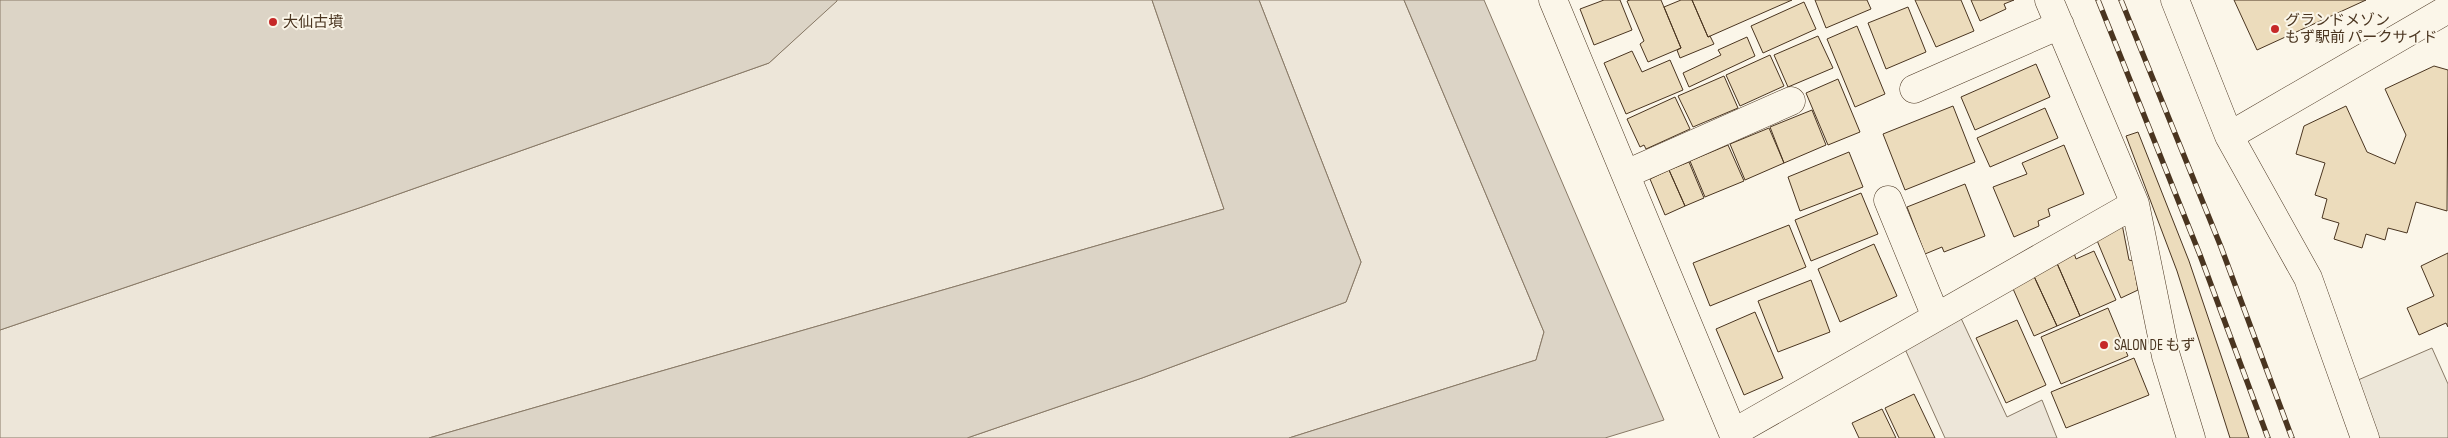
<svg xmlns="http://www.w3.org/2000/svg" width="2448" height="438" viewBox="0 0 2448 438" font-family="'Sofia Sans Condensed','Noto Sans JP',sans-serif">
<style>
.green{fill:#ede6d9;stroke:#887966}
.parking{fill:#ede7d9;stroke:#887966}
.water{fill:#dcd4c6;stroke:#887966}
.building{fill:#ecdcbc;stroke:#4a3520}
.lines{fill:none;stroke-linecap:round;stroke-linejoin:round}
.minor-casing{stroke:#4a3520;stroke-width:29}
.minor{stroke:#fbf6e9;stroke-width:28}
.rail-casing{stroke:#4a3520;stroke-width:5.5}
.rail{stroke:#fbf6e9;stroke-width:4;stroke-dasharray:11;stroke-linecap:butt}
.poi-dot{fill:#c62828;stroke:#fbf6e9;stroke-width:2}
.labels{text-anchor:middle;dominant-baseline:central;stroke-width:4;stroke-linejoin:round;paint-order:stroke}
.poi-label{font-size:15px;fill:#4a3520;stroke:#fbf6e9;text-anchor:start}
</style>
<rect width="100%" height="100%" fill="#fbf6e9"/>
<path class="green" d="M837 0H1152L1224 209 429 438H0V330L359 208 769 63Z
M1259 0H1404L1544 332 1536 360 1289 438H967L1142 378 1346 302 1361 262Z
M1960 316 2007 417 2042 400 2057 438H1945L1905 349Z"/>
<path class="parking" d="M2432 348 2448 384V438H2379L2358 380Z"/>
<path class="water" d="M0 0H837V1L769 63 359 208 0 330Z
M1152 0H1259L1361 262 1346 302 1142 378 967 438H429L1224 209Z
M1404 0H1484L1664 420 1605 438H1289L1536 360 1544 332Z"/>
<path class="building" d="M1604 0H1620L1632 30 1594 45 1580 9Z
M1630 0H1661L1681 48 1648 62 1640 44 1644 41 1627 1Z
M1681 0H1692L1708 37 1710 36 1714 44 1680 58 1677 50 1681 48 1664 7Z
M1692 0H1792L1708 37Z
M1815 0H1867L1871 9 1826 28Z
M1915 0H1961L1974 31 1936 47Z
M1971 0H2014L2004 4 2006 9 1980 21Z
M2234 0H2366L2257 50Z
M1804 2 1816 29 1763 53 1751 26Z
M1908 7 1926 52 1886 69 1868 23Z
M1857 26 1885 94 1855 107 1827 39Z
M1818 36 1833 68 1788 87 1774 55Z
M1747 37 1755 56 1689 87 1683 73 1721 55 1718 50Z
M1632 51 1642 72 1670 60 1683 90 1626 114 1604 63Z
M1770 55 1784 86 1740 106 1726 75Z
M2036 64 2050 97 1975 130 1961 97Z
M2434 66 2448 70 2447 211 2416 202 2407 233 2388 228 2385 240 2366 234 2362 248 2334 239 2339 223 2322 218 2327 199 2315 195 2325 163 2296 154 2304 126 2346 106 2367 152 2395 164 2406 135 2385 89Z
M1724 76 1738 108 1693 127 1678 96Z
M1838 79 1860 132 1828 145 1806 93Z
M1675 97 1690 129 1646 149 1644 145 1640 147 1627 119Z
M1953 106 1975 162 1905 190 1883 134Z
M2045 108 2058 138 1990 167 1977 138Z
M1812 110 1826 145 1784 163 1770 127Z
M1769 128 1784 163 1745 180 1730 144Z
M2138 132 2189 261 2249 438H2230L2177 271 2126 136Z
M1728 145 1744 181 1705 197 1690 161Z
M2064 145 2084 194 2048 209 2050 216 2038 221 2039 226 2014 237 1993 187 2027 174 2022 163Z
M1849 152 1863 187 1800 211 1788 177Z
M1689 162 1704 198 1685 206 1669 170Z
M1669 170 1685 206 1665 215 1650 179Z
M1965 184 1985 236 1944 252 1942 247 1925 254 1907 207Z
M1861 193 1878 234 1811 261 1795 220Z
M2122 224 2129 260 2133 261 2138 290 2121 298 2096 238Z
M1789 225 1806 267 1710 306 1693 263Z
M1874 244 1897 296 1840 322 1818 269Z
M2094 251 2116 300 2080 316 2056 261 2074 253 2076 259Z
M2448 253V327L2446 323 2419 335 2407 308 2434 296 2421 266Z
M2056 261 2080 316 2057 326 2032 272Z
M2032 272 2057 326 2034 336 2010 282Z
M1811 280 1830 332 1778 352 1758 301Z
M2108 308 2128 356 2061 384 2041 337Z
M1755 312 1783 378 1744 395 1716 329Z
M2017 320 2046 385 2006 403 1976 338Z
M2134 358 2149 395 2066 428 2051 392Z
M1914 394 1935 438H1899L1885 408Z
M1882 409 1896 438H1859L1852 423Z"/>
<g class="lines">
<defs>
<path id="minor" d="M1553 0 1735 438
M2049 0 2135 204 2166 356 2191 438
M2175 0 2229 136 2308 278 2365 438
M1914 89 2060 25
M2229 136 2448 9
M1626 174 1791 101
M1888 200 1936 317
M1733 433 2135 204"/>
</defs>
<use href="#minor" class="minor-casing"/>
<use href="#minor" class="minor"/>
<defs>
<path id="rail" d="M2098 0 2200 255 2268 438
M2121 0 2221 247 2292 438"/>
</defs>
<use href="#rail" class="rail-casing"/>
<use href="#rail" class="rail"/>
</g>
<g class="poi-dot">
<circle cx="273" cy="22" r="5"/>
<circle cx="2275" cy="29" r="5"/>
<circle cx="2104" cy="345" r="5"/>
</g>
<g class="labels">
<g class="poi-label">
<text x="2285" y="20">グランドメゾン<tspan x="2285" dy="17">もず駅前 パークサイド</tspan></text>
<text x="283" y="22">大仙古墳</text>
<text x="2114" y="345">SALON DE もず</text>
</g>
</g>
</svg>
